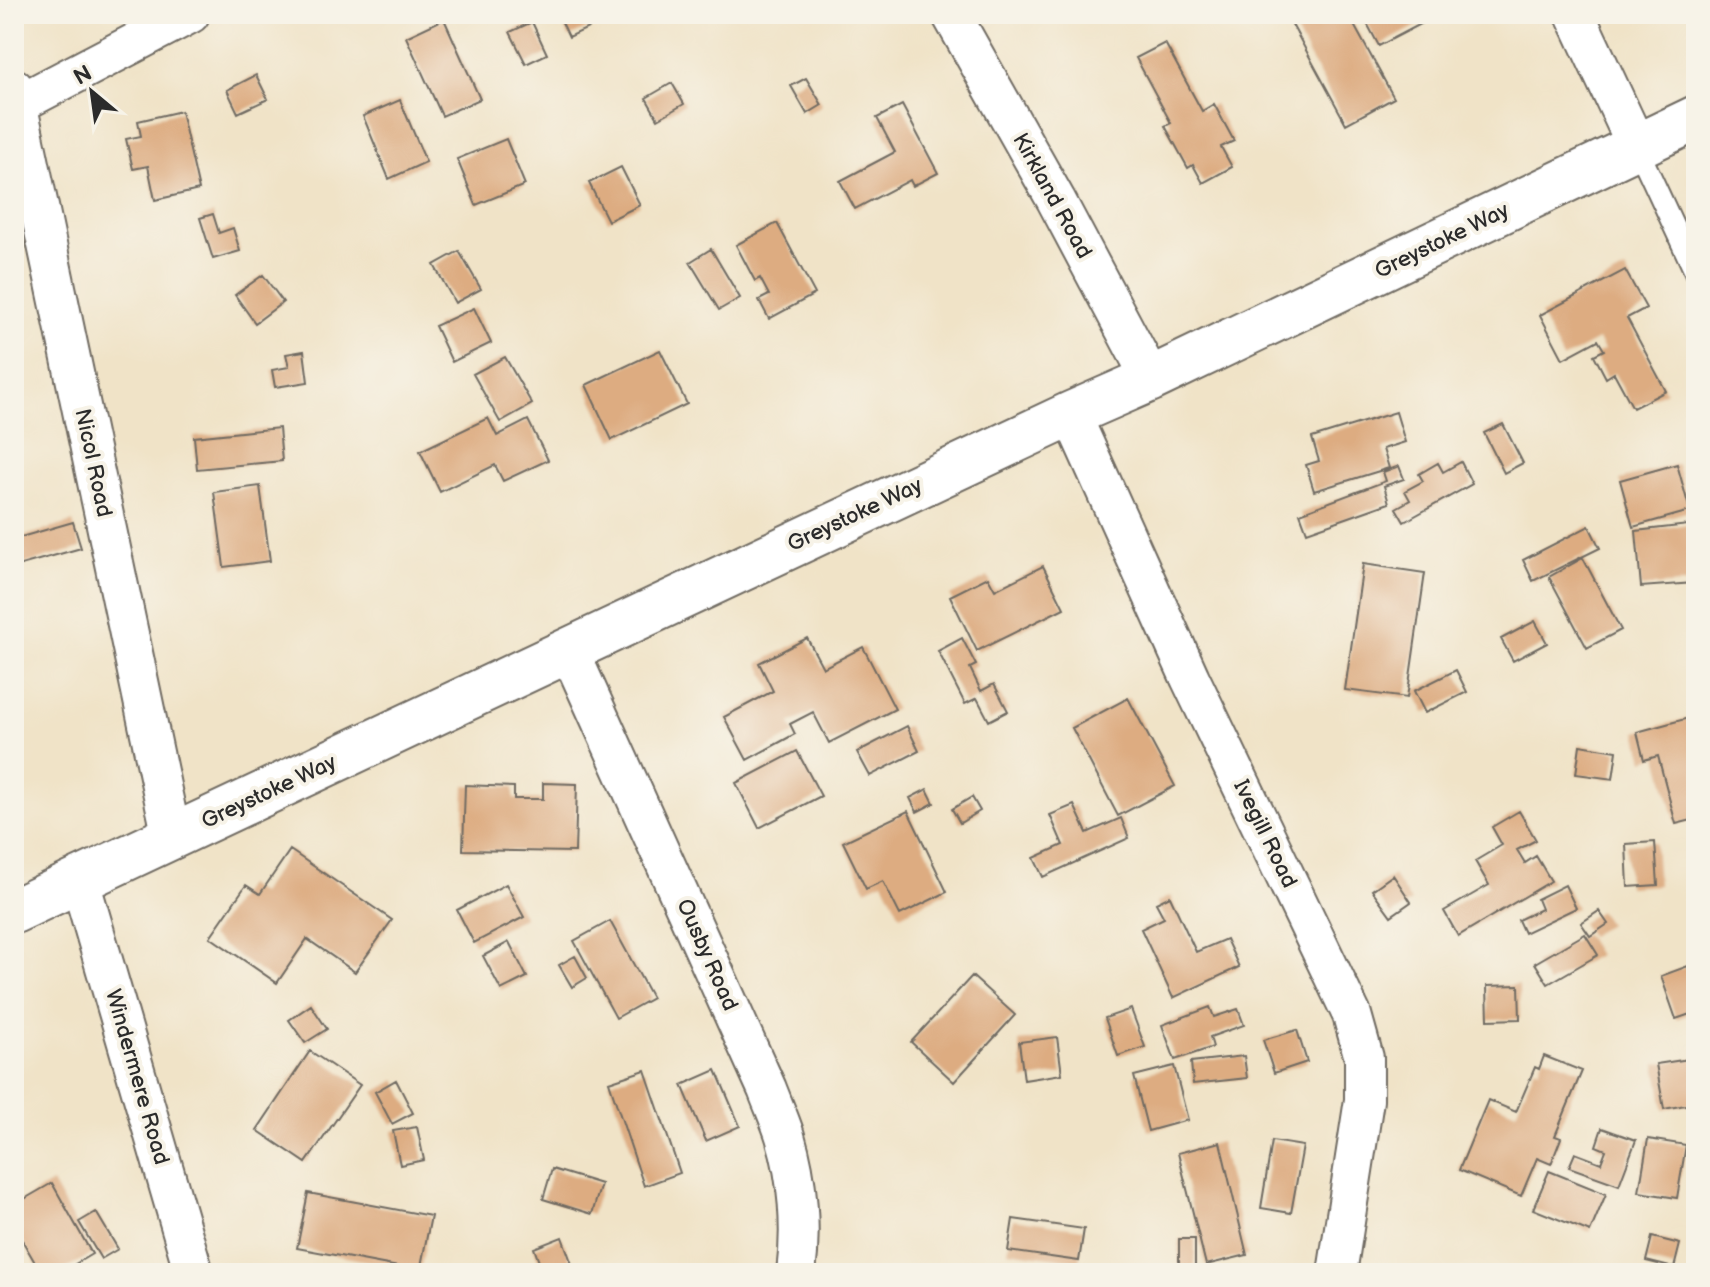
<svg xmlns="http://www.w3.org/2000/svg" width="1710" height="1287" viewBox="0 0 1710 1287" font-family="'Balsamiq Sans',sans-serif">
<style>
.building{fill:#ddac81}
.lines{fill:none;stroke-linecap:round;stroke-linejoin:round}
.lane-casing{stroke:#706b62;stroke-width:24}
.street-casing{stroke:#706b62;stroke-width:42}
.secondary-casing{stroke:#706b62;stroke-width:48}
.lane{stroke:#fff;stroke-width:20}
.street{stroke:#fff;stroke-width:38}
.secondary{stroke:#fff;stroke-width:44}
.labels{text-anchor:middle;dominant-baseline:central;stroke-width:8;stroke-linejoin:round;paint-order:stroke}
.street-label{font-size:22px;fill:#2b2b2b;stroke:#f7f3e8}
</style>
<rect width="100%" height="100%" fill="#f7f3e8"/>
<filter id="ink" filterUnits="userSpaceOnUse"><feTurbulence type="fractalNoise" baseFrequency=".0125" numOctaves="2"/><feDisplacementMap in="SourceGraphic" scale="16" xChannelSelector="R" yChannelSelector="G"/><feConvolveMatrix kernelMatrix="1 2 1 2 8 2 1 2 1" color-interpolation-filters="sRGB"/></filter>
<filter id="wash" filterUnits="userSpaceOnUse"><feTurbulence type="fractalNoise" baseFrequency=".006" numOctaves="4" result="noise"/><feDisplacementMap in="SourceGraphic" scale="32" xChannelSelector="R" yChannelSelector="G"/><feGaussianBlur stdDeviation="1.8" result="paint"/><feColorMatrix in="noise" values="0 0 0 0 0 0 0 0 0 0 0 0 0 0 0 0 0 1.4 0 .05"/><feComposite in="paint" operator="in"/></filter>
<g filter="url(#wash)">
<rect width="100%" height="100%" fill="#f0e3c7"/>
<g id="blocks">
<path class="building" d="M558 14H618L569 37Z
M1303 14H1348L1394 98 1346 124 1290 21Z
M1362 14H1440L1379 46Z
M444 19 480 99 442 116 406 37Z
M532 22 547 54 526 64 510 32Z
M1165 43 1202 111 1214 104 1234 141 1221 147 1232 167 1203 183 1193 165 1188 168 1165 126 1171 123 1136 58Z
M256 75 268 99 238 113 227 90Z
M806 78 822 105 807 114 791 86Z
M672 83 684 104 658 119 646 98Z
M400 100 426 162 389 179 363 116Z
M902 105 938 173 913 186 910 180 855 209 840 181 895 152 877 118Z
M181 111 199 190 155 200 148 166 133 169 126 139 141 136 138 121Z
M506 139 525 185 476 205 457 159Z
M621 167 640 205 608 221 589 183Z
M213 214 219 233 233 228 240 251 213 259 200 218Z
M777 223 815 294 769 319 759 300 769 295 760 278 755 281 736 245Z
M711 249 740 298 719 310 690 262Z
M459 251 481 289 455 303 434 265Z
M1625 270 1646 308 1627 318 1666 391 1633 408 1614 373 1606 378 1594 355 1604 350 1598 340 1563 359 1540 315Z
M263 275 283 302 255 323 235 295Z
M474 308 491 343 452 362 435 326Z
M660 350 687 404 612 440 586 385Z
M304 351 308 382 275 387 272 370 289 367 286 354Z
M505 357 532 404 500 422 473 374Z
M1396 412 1405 442 1383 449 1389 468 1314 491 1306 465 1319 461 1312 438Z
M488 418 497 436 528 420 548 460 503 481 495 465 440 492 420 451Z
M1503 424 1523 463 1504 473 1484 433Z
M279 428 282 461 197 469 194 437Z
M1461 462 1472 484 1404 522 1396 508 1410 500 1405 491 1423 481 1419 474 1438 463 1443 472Z
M1677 464 1690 511 1633 527 1620 480Z
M1399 466 1404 479 1384 486 1389 503 1307 532 1300 513 1386 481 1383 472Z
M260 486 270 561 224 567 214 492Z
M73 522 81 548 14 567V539Z
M1688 525 1694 583 1641 587 1636 531Z
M1589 526 1600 548 1533 581 1523 560Z
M1583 558 1621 630 1587 648 1549 577Z
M1363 564 1425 573 1407 698 1345 690Z
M1043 566 1064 608 977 651 950 596 988 577 995 590Z
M1535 621 1547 643 1513 661 1501 639Z
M807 638 823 668 863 647 895 709 829 743 813 712 790 724 795 734 747 760 724 717 773 691 759 663Z
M962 638 976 665 970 668 981 691 994 684 1008 711 989 721 977 698 965 704 938 651Z
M1456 670 1467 692 1425 713 1414 691Z
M1128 698 1175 786 1118 816 1072 728Z
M1696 716V819L1676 824 1658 756 1644 760 1637 732Z
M907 726 919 751 870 776 857 752Z
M1580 745 1617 751 1613 779 1576 774Z
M797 751 821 796 759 828 736 783Z
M543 783 577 784 575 852 463 850 465 785 514 787V799H543Z
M927 789 934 803 917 812 910 798Z
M972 797 980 811 960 823 952 809Z
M1074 805 1087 833 1121 818 1129 838 1043 877 1034 858 1063 845 1050 815Z
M908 811 947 892 900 915 883 881 866 889 843 842Z
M1519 811 1536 840 1517 850 1525 863 1536 856 1551 881 1458 936 1444 911 1489 885 1475 861 1502 845 1492 827Z
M1655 842 1658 885 1628 887 1626 844Z
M290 850 392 920 355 972 307 939 277 983 210 937 246 885 260 894Z
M1393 875 1411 902 1391 916 1372 890Z
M506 884 524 917 474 943 457 910Z
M1565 885 1576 908 1524 933 1518 920 1541 909 1537 899Z
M1170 896 1196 952 1226 939 1239 967 1173 998 1141 929 1164 918 1156 903Z
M1599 911 1608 924 1590 936 1581 923Z
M610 921 652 998 616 1018 574 941Z
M1585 934 1598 955 1548 984 1535 963Z
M509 942 527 977 501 990 483 956Z
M575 956 587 978 572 987 559 965Z
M1688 966 1696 989V1012L1676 1019 1661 976Z
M972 976 1015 1015 954 1082 911 1042Z
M1519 985 1520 1019 1488 1020 1487 986Z
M311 1005 327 1029 305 1043 289 1020Z
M1210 1007 1214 1017 1238 1009 1244 1025 1210 1037 1213 1047 1175 1060 1162 1025Z
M1131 1009 1145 1047 1118 1056 1105 1018Z
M1297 1030 1307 1062 1274 1073 1263 1040Z
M1057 1037 1062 1074 1024 1080 1019 1042Z
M310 1051 360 1085 306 1163 257 1130Z
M1244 1056 1247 1078 1193 1084 1191 1062Z
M1544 1056 1582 1071 1555 1136 1561 1138 1551 1164 1537 1158 1521 1196 1459 1170 1488 1100 1516 1112 1535 1067 1539 1069Z
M1696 1058V1103L1664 1109 1656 1064Z
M1174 1066 1188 1120 1148 1131 1134 1076Z
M645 1070 680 1173 644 1186 609 1082Z
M716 1070 740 1126 706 1141 682 1085Z
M396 1080 413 1113 392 1124 375 1092Z
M417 1127 424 1160 400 1165 393 1131Z
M1602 1128 1636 1140 1619 1185 1569 1167 1575 1153 1601 1163 1606 1150 1596 1146Z
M1648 1139 1686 1145 1677 1198 1639 1192Z
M1272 1141 1303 1146 1291 1213 1261 1208Z
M1220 1142 1247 1255 1206 1265 1178 1153Z
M552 1169 601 1184 592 1214 543 1199Z
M1549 1171 1606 1194 1590 1232 1533 1209Z
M52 1183 92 1254 60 1273H41L14 1226V1205Z
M308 1193 431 1216 420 1271 297 1248Z
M96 1212 118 1249 101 1259 79 1222Z
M1013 1219 1084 1229 1079 1261 1008 1251Z
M562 1237 573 1267 558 1273H543L534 1248Z
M1652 1237 1680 1244 1674 1268 1646 1261Z
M1179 1239H1195V1267H1179Z"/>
</g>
</g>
<g filter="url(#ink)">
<use href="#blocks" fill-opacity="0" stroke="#706b62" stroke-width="2"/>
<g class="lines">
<defs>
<path id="lane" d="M1637 147 1696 274"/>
<path id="street" d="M951 14 1056 200 1151 379
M1575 14 1637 147
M14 88 172 838
M18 104 190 14
M1071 414 1190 678 1352 1015 1364 1058V1100L1337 1273
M569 650 767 1089C773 1105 780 1120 785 1136 798 1179 802 1228 796 1273
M80 881 194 1273"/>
<path id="secondary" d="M14 911 1071 414 1151 379 1696 118"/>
</defs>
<use href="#lane" class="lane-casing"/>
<use href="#street" class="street-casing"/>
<use href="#secondary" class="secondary-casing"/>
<use href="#lane" class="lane"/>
<use href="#street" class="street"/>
<use href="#secondary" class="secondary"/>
</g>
</g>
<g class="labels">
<g class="street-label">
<text transform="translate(1052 196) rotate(61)">Kirkland Road</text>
<text transform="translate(1442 241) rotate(-26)">Greystoke Way</text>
<text transform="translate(93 463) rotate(78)">Nicol Road</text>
<text transform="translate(855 515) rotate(-25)">Greystoke Way</text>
<text transform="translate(269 792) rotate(-25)">Greystoke Way</text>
<text transform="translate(1265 834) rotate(64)">Ivegill Road</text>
<text transform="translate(707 955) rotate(66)">Ousby Road</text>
<text transform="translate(137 1077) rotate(74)">Windermere Road</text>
</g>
</g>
<rect width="1710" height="1287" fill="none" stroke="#f7f3e8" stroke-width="48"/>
<g transform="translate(92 92) rotate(331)" stroke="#f7f3e8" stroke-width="6" paint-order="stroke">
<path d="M0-6L14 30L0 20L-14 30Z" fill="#2b2b2b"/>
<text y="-12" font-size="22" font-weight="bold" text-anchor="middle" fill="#2b2b2b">N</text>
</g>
</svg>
